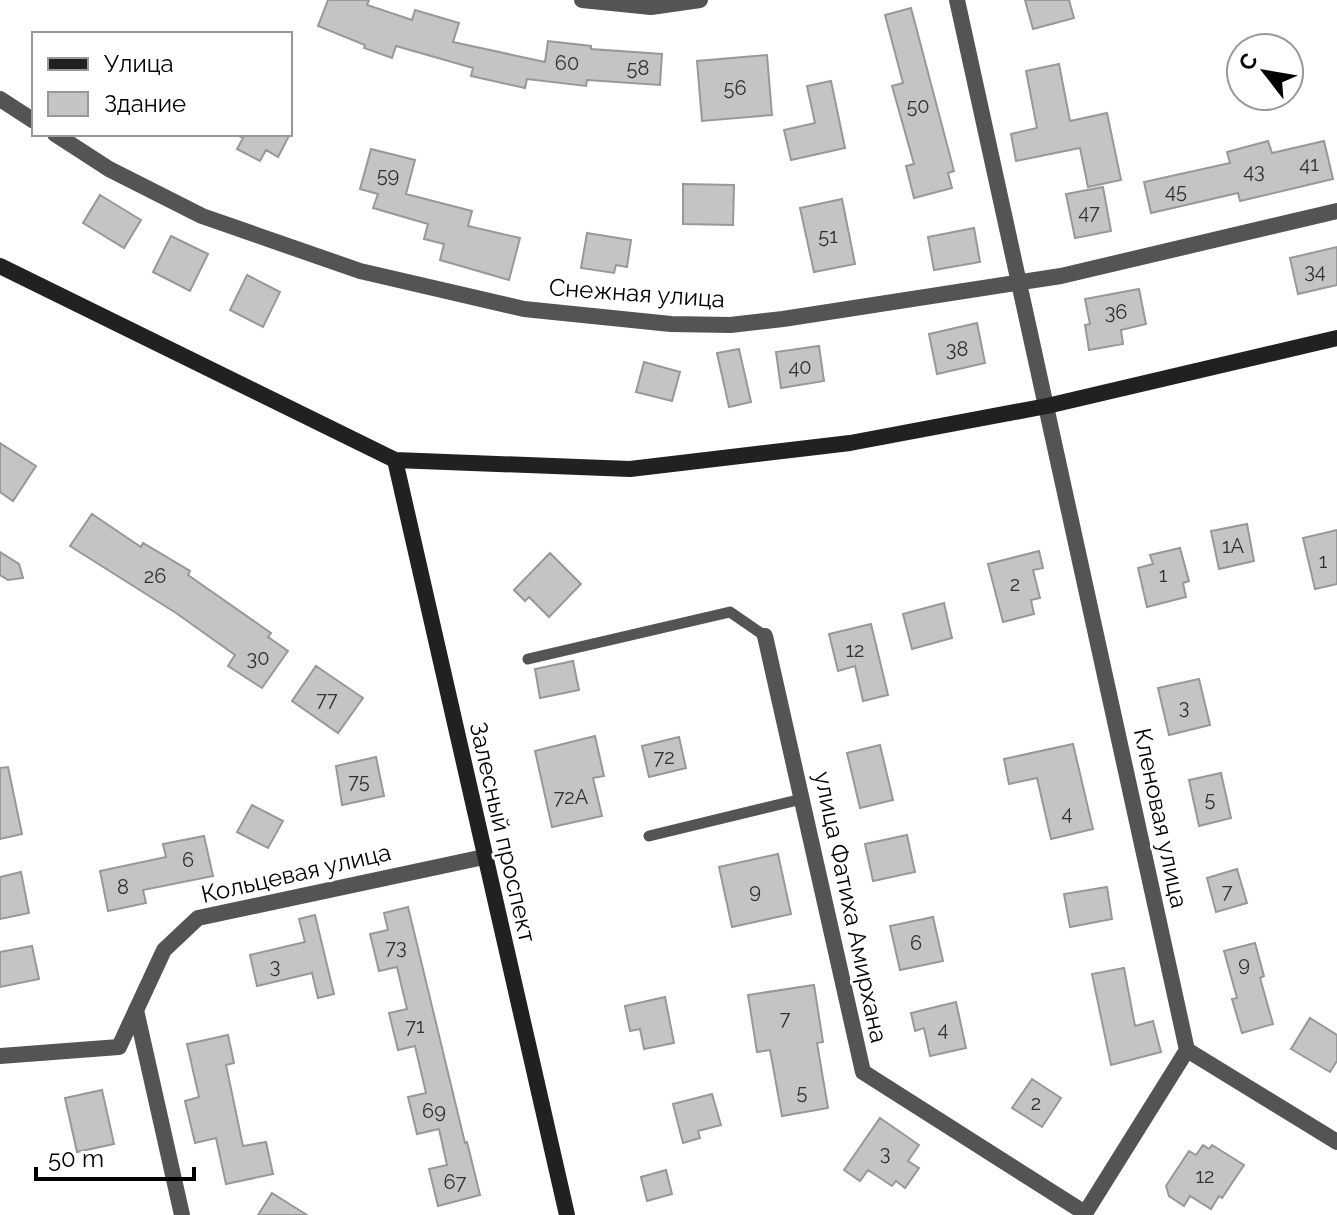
<svg xmlns="http://www.w3.org/2000/svg" width="1337" height="1215" viewBox="0 0 1337 1215" font-family="Raleway,sans-serif">
<style>
.building{fill:#c4c4c4;stroke:#989898;stroke-width:2}
.lines{fill:none;stroke-linecap:round;stroke-linejoin:round}
.lane{stroke:#545454;stroke-width:11}
.street{stroke:#545454;stroke-width:16}
.secondary{stroke:#212121;stroke-width:16}
.labels{text-anchor:middle;dominant-baseline:central;stroke-width:6;stroke-linejoin:round;paint-order:stroke}
.number-label{font-size:20px;fill:#313131}
.street-label{font-size:24px;fill:#000;stroke:#fff}
</style>
<rect width="100%" height="100%" fill="#fff"/>
<path class="building" d="M328 0H369L367 5 412 20 415 10 459 23 453 42 545 62 548 41 591 46V49L662 54 660 85 587 80 586 86 527 79 525 88 471 76 473 68 396 46 392 58 364 48 365 45 318 26Z
M1025 0H1069L1074 18 1033 29Z
M911 8 954 171 948 173 952 188 914 198 906 166 914 164 892 86 903 83 885 15Z
M767 55 772 115 702 121 697 61Z
M1059 64 1070 121 1107 113 1121 180 1088 187 1080 148 1016 161 1011 134 1037 128 1026 71Z
M831 81 845 148 791 160 784 130 815 123 807 86Z
M235 134H290L278 157 266 150 260 161 237 149 243 138Z
M1268 141 1272 153 1324 141 1333 179 1240 201 1238 193 1151 213 1144 182 1230 163 1227 152Z
M371 149 415 160 406 194 472 211 468 226 520 238 509 280 440 260 444 244 424 239 428 224 373 208 378 194 360 189Z
M683 184 734 185 733 225 683 224Z
M1103 187 1111 231 1075 238 1066 194Z
M100 195 141 220 124 248 83 223Z
M842 199 855 264 814 272 800 208Z
M974 228 980 262 934 270 928 237Z
M587 233 631 240 627 267 616 265 614 273 581 268Z
M171 236 208 254 190 291 153 272Z
M1337 247V285L1298 294 1290 258Z
M247 275 280 292 263 327 230 310Z
M1139 289 1146 324 1121 330 1123 344 1089 350 1085 325 1090 324 1085 299Z
M977 323 985 363 937 374 929 334Z
M819 346 824 381 781 388 776 352Z
M739 349 751 402 729 407 717 353Z
M644 362 680 372 672 401 636 392Z
M0 443 36 466 13 501 0 492Z
M92 514 141 547 143 543 190 571 188 575 271 633 268 637 288 651 262 688 228 666 235 655 176 613 70 546Z
M1247 524 1254 561 1219 569 1211 531Z
M1337 530V584L1315 589 1303 538Z
M1180 548 1189 581 1183 583 1186 597 1147 607 1138 568 1153 564 1150 555Z
M1039 551 1043 568 1033 570 1040 598 1031 600 1034 614 1003 622 988 564Z
M0 552 19 564 23 578 8 580 0 575Z
M550 553 581 584 549 617 529 597 525 601 514 590Z
M944 603 952 638 912 649 903 614Z
M871 624 888 695 863 701 855 666 838 671 829 634Z
M573 661 579 690 540 698 535 669Z
M316 666 363 698 338 733 292 701Z
M1199 679 1210 725 1169 735 1158 688Z
M595 736 604 776 593 778 602 816 552 827 535 751Z
M679 737 686 768 649 777 642 746Z
M1073 744 1093 829 1051 839 1037 778 1009 784 1004 759Z
M880 745 893 800 860 808 847 753Z
M376 757 384 796 342 805 336 766Z
M8 767 22 834 0 839V768Z
M1221 773 1231 818 1199 826 1189 780Z
M252 805 283 821 268 848 237 832Z
M907 835 915 872 873 881 865 844Z
M204 836 213 876 143 890 146 903 108 911 100 871 166 857 163 844Z
M778 854 791 914 732 927 719 867Z
M1237 869 1247 903 1216 912 1207 878Z
M21 872 29 913 0 919V877Z
M1107 887 1112 919 1070 927 1064 894Z
M408 907 465 1143 467 1142 480 1195 438 1206 429 1169 447 1165 439 1129 417 1134 408 1097 426 1093 415 1046 398 1050 389 1013 407 1009 397 967 379 971 370 934 388 930 384 913Z
M315 915 334 994 318 998 312 973 257 986 250 955 305 942 299 919Z
M933 917 943 961 900 970 890 926Z
M1255 943 1264 976 1260 978 1273 1024 1242 1033 1232 999 1237 998 1224 951Z
M32 946 39 979 0 987V952Z
M1124 968 1135 1026 1153 1021 1161 1052 1111 1065 1092 974Z
M814 985 823 1042 817 1043 828 1108 782 1116 770 1050 757 1052 748 995Z
M665 997 674 1043 644 1049 640 1029 630 1031 625 1006Z
M956 1002 966 1048 930 1056 924 1028 915 1031 911 1013Z
M1310 1018 1337 1035V1061L1330 1072 1291 1049Z
M228 1035 234 1063 226 1065 243 1146 266 1142 273 1174 226 1184 216 1138 195 1143 185 1101 199 1097 187 1044Z
M1032 1079 1061 1098 1042 1127 1012 1108Z
M102 1090 114 1144 77 1152 65 1098Z
M712 1094 721 1125 698 1131 700 1138 683 1143 673 1104Z
M880 1118 919 1145 908 1161 919 1168 905 1188 896 1181 892 1186 868 1170 860 1181 844 1170Z
M1203 1145 1209 1149 1212 1145 1244 1165 1222 1198 1219 1196 1211 1209 1190 1196 1184 1206 1169 1196 1166 1186 1189 1151 1196 1155Z
M666 1170 672 1194 647 1201 641 1177Z
M272 1193 307 1215H258Z"/>
<g class="lines">
<path class="lane" d="M528 659 730 612 765 636
M649 836 802 799"/>
<path class="street" d="M582 0 651 7 700 0
M957 0 1187 1050 1084 1215
M0 99 34 121
M55 134 109 169 202 216 360 271 524 309 671 324 730 325 783 319 1061 276 1337 211
M765 636 863 1072 1085 1213
M136 1010 182 1215
M1187 1050 1337 1142
M0 1056 119 1047 164 950 198 918 484 857"/>
<path class="secondary" d="M0 266 395 460 630 469 850 443 1047 406 1337 338
M395 460 567 1215"/>
</g>
<g class="labels">
<g class="number-label">
<text x="567" y="63">60</text>
<text x="638" y="68">58</text>
<text x="735" y="88">56</text>
<text x="918" y="106">50</text>
<text x="1309" y="164">41</text>
<text x="1254" y="171">43</text>
<text x="388" y="175">59</text>
<text x="1176" y="191">45</text>
<text x="1089" y="212">47</text>
<text x="828" y="236">51</text>
<text x="1315" y="271">34</text>
<text x="1116" y="312">36</text>
<text x="957" y="349">38</text>
<text x="800" y="367">40</text>
<text x="1233" y="546">1А</text>
<text x="1323" y="561">1</text>
<text x="1163" y="575">1</text>
<text x="155" y="576">26</text>
<text x="1015" y="584">2</text>
<text x="855" y="650">12</text>
<text x="258" y="658">30</text>
<text x="327" y="699">77</text>
<text x="1184" y="707">3</text>
<text x="664" y="757">72</text>
<text x="359" y="781">75</text>
<text x="571" y="797">72А</text>
<text x="1210" y="799">5</text>
<text x="1067" y="813">4</text>
<text x="188" y="860">6</text>
<text x="123" y="887">8</text>
<text x="755" y="891">9</text>
<text x="1227" y="891">7</text>
<text x="916" y="943">6</text>
<text x="396" y="947">73</text>
<text x="1244" y="964">9</text>
<text x="275" y="966">3</text>
<text x="785" y="1018">7</text>
<text x="415" y="1026">71</text>
<text x="943" y="1029">4</text>
<text x="802" y="1092">5</text>
<text x="1036" y="1103">2</text>
<text x="434" y="1111">69</text>
<text x="885" y="1153">3</text>
<text x="1205" y="1176">12</text>
<text x="455" y="1182">67</text>
</g>
<g class="street-label">
<text transform="translate(637 293) rotate(4)">Снежная улица</text>
<text transform="translate(1161 818) rotate(78)">Кленовая улица</text>
<text transform="translate(503 832) rotate(77)">Залесный проспект</text>
<text transform="translate(296 873) rotate(-13)">Кольцевая улица</text>
<text transform="translate(851 907) rotate(78)">улица Фатиха Амирхана</text>
</g>
</g>
<rect x="32" y="32" width="260" height="104" fill="#ffffff" stroke="#999999" stroke-width="2"/>
<rect x="48" y="58" width="40" height="12" fill="#212121" stroke="#999999" stroke-width="2"/>
<text x="104" y="72" font-size="24" fill="#000000">Улица</text>
<rect x="48" y="92" width="40" height="24" fill="#c4c4c4" stroke="#999999" stroke-width="2"/>
<text x="104" y="112" font-size="24" fill="#000000">Здание</text>
<g transform="translate(1265 72) rotate(301)"><circle r="38" fill="#ffffff" stroke="#999999" stroke-width="2"/>
<path d="M0-6L14 30L0 20L-14 30Z" fill="#000000"/>
<text y="-12" font-size="22" font-weight="bold" text-anchor="middle" fill="#000000">С</text>
</g>
<path d="M36 1167v12h158v-12" fill="none" stroke="#000000" stroke-width="4"/>
<text x="48" y="1167" font-size="24" fill="#000000" stroke="#ffffff" stroke-width="6" paint-order="stroke">50 m</text>
</svg>
